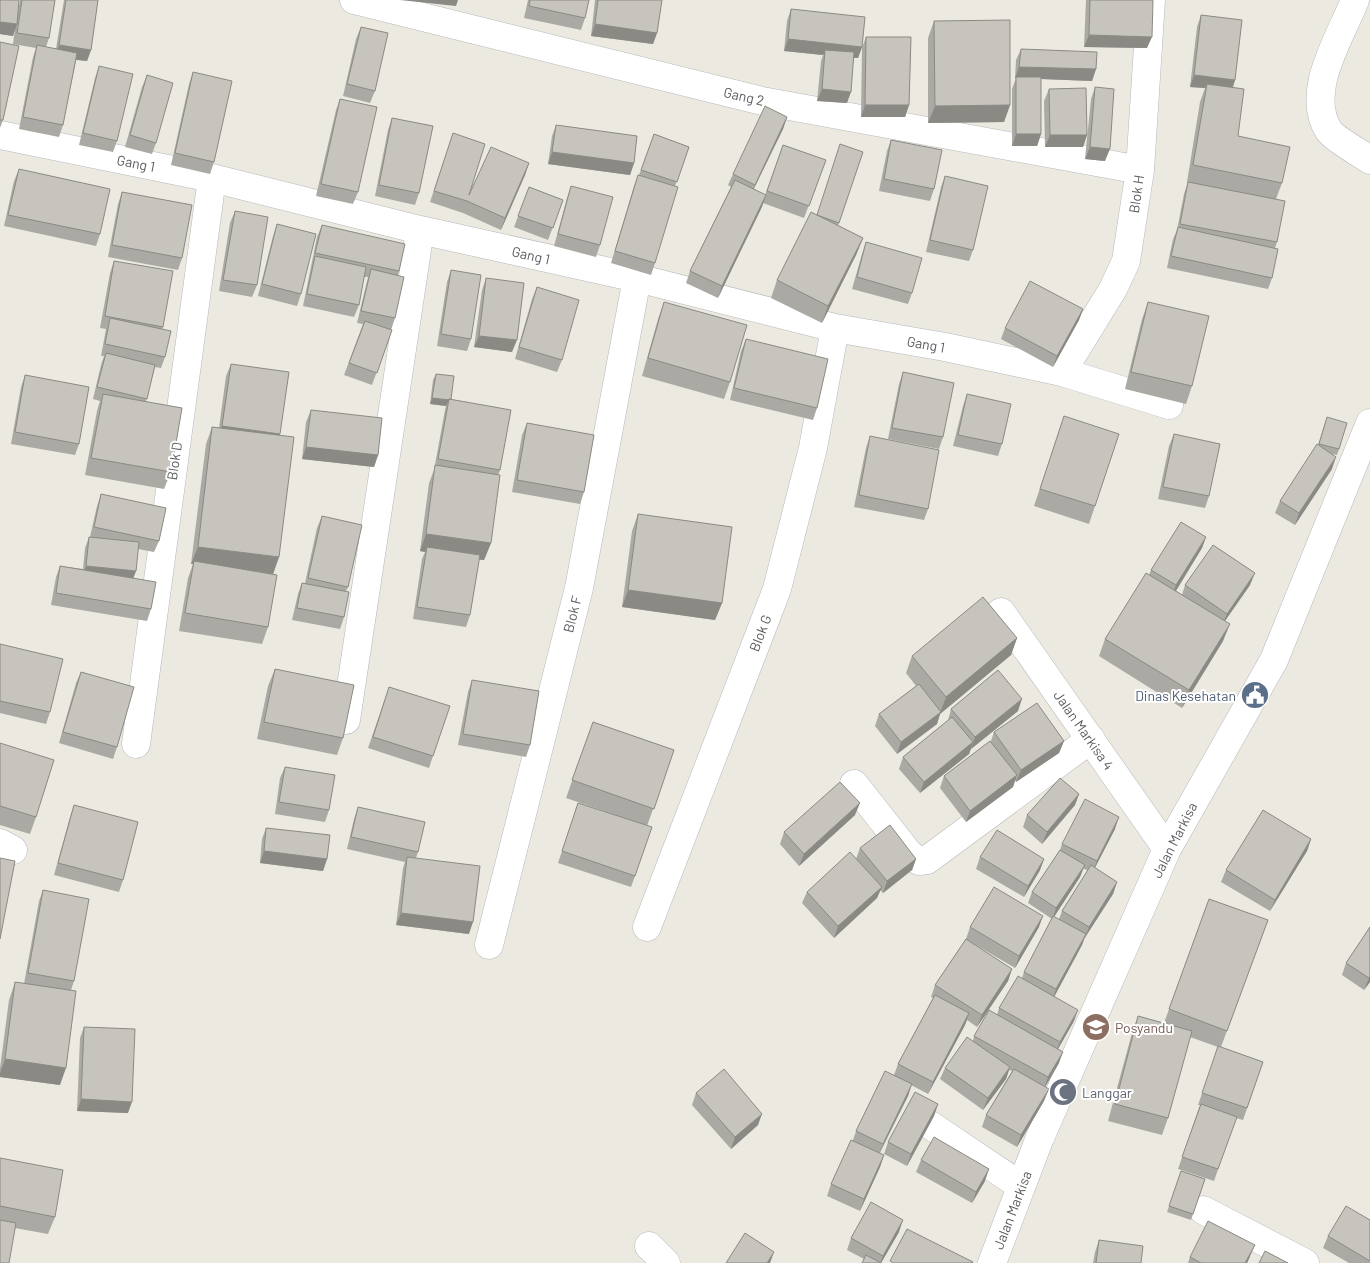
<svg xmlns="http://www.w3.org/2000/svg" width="1370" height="1263" viewBox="0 0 1370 1263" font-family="Barlow,sans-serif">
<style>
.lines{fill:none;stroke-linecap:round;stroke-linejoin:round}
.minor-casing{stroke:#b6b7bd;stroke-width:29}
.minor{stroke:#fff;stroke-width:28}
.wall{fill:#aaa9a3;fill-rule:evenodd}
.shaded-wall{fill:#8b8984}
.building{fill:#c6c4bd;stroke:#8b8984}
.labels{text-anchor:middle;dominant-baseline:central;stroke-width:4;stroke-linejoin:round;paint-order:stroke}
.street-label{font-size:14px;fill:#595c61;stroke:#fff}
.service-label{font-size:14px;fill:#4e5e75;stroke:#fff;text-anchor:end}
.education-label{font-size:14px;fill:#785e54;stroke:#fff;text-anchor:start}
.worship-label{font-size:14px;fill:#5b616d;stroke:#fff;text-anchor:start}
</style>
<rect width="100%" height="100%" fill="#eceae0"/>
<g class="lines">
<defs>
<path id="minor" d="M354 0 762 101 1140 170
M1355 0C1340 38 1304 92 1329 131 1336 140 1360 153 1370 160
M0 135 212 178 420 230 637 278 835 328 945 347 1062 372 1169 405
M1062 372 1113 289 1126 261 1140 170 1151 0
M1001 612 1167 849
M346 720 420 230
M136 744 212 178
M854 784 909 854 919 861 927 860 1091 739
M0 843 13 850
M647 927 777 589 813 448 835 328
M489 945 579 588 637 278
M930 1125 1021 1186
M1203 1210 1305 1263
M649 1246 666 1263
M992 1263 1039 1140 1167 849 1274 660 1370 423"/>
</defs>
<use href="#minor" class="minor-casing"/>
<use href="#minor" class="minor"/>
</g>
<path class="wall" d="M0 0 18 11 20 0H55L49 38 46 47 56 49 64 0H98L91 50 87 61 76 60 63 125 59 137 19 129 33 57 36 48 13 44 15 29 13 36 0 34Z
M528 0H589L585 18 581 30 524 18Z
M595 0H662L657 33 653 44 591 36Z
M1086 0H1153L1147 48 1084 47Z
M791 9 862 47 858 58H854L847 103 817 101 821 61 823 55 784 51 787 21Z
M1201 15 1235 80 1233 88 1238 136 1282 183 1276 199 1277 242 1275 248 1272 278 1268 289 1167 268 1173 239 1177 230 1184 194 1188 182H1187L1200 102 1205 88 1190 87 1197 27Z
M934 21 1010 105 1004 122 928 123V38Z
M361 27 375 91 370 103 343 96 356 39Z
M866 37 909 105 905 117H861L862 48Z
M0 42 3 120 0 128Z
M1021 49 1096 69 1092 81 1041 79V134L1037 146H1012V89L1016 78H1015L1016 60Z
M99 66 117 141 113 152 79 145 95 78Z
M193 72 214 162 210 174 171 165 189 84Z
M147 75 156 143 152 154 125 147 142 87Z
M1095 87 1105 161 1085 159 1091 99Z
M1049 89 1087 135 1083 147H1045L1044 101Z
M340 99 358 192 353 204 316 196 336 110Z
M787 117 783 129 754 189 765 195 783 145 826 160 804 218 763 203 718 298 686 283 690 271 731 187 728 185 733 174Z
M392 118 419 193 415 205 375 196 388 130Z
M556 125 634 163 630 175 548 164 552 136Z
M453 133 469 195 529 163 525 175 501 230 463 213 430 202Z
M654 134 689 147 675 186 655 263 651 275 611 263 634 186 638 175H639Z
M891 140 934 189 930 201 879 191 887 151Z
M863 152 838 226 863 238 856 255 822 323 771 298 777 280 816 215Z
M19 169 100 234 96 246 4 226 14 181Z
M945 176 973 250 969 261 926 252 941 187Z
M571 186 600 245 596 257 554 246 567 198Z
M529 187 563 200 548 240 514 227Z
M122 192 182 258 178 270 108 257 118 204Z
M235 211 257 285 252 297 219 291 230 223Z
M277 224 301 294 297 306 258 296 273 236Z
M322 225 399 271 398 276 395 318 391 330H392L372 385 344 375 363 324 357 323 368 277H364L359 305 354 317 303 306 317 237Z
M866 242 912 293 908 304 852 289 862 254Z
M114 261 163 327 162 330 165 357 161 368 155 367 146 401 171 472 164 489 85 475 97 411 100 401 93 399 101 365 104 356H101L106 329 100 328 110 273Z
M451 270 471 339 467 351 437 346 447 282Z
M486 278 512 352 474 347 482 290Z
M537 287 562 360 557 372 515 359 532 299Z
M664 302 730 382 724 399 642 376 658 319Z
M1148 302 1192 386 1186 404 1125 389 1142 319Z
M1083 309 1079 320 1053 367 1001 339 1005 328Z
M746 339 817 408 813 420 730 400 741 351Z
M231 364 280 435 279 557 273 574 268 627 262 644 179 631 188 578 193 564H191L206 444 212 427 219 428 226 376Z
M903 372 943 437 939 449 888 439 899 384Z
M436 374 451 399 500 470 498 475 491 543 484 560H479L470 615 466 627 413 619 422 559 425 552 420 551 429 483 434 470 445 410 446 406 430 404 433 380Z
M25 375 79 444 75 455 11 444 21 387Z
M967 394 1002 444 998 456 953 446 963 406Z
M311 410 378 455 374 467 302 459 306 422Z
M1064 416 1095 506 1089 524 1034 506Z
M1327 417 1339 449 1337 455 1331 454 1332 469 1295 525 1275 513 1280 501 1318 445Z
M527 423 584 492 580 504 512 492 522 435Z
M1174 434 1209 496 1205 508 1158 499 1169 446Z
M870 436 928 509 924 520 854 507 866 448Z
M101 494 159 541 154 552 138 549 136 571 133 578 151 609 147 621 51 605 56 577 60 566 83 569 85 548 89 537H90L97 506Z
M638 514 722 603 715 620 622 607 632 531Z
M322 516 348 587 346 591 344 617 340 629 292 620 298 594 302 583H305L317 528Z
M1206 537 1202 548 1176 591 1182 595 1185 585H1250L1225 621 1223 641 1182 708 1099 656 1105 639 1149 575 1151 570Z
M1017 638 1011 655 940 714 937 724 897 754 875 726 879 714 916 686 906 673 912 656Z
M0 644 50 712 46 724 0 713Z
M275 669 343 738 337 755 257 739 268 686Z
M81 672 117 747 113 759 59 743 76 683Z
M472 680 530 745 526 757 458 745 468 692Z
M389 687 433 756 429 768 368 748Z
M951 709 1018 711 971 749 969 754 920 793 899 769 903 757 948 721Z
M593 722 674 750 647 826 635 876 631 887 558 863 578 803 639 823 566 798Z
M994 732 1064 741 1059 753 1016 782 1015 780 1013 787 966 822 940 788 944 776 991 741Z
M0 743 36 817 30 834 0 825Z
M285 767 329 810 325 822 275 814 280 778Z
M1079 794 1075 805 1042 844 1023 827 1027 815Z
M74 805 123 880 119 892 54 875 70 817Z
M358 807 418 852 416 858 469 934 396 925 403 868 405 862 347 849 354 819Z
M855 815 799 866 780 844 784 832Z
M266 828 327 859 323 871 260 863 262 839Z
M1115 829 1095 868 1117 882 1113 894 1084 939 1082 945 1054 996 1074 1021 1058 1049 1059 1063 1045 1087 1044 1101 1017 1147 982 1127 986 1115 1012 1071 1009 1070 1006 1079 983 1110 940 1079 945 1068 973 1041 974 1036 997 1015 999 1008 1022 978 1024 972 1052 919 1028 903 1032 892 1060 850 1062 844ZM1083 868 1088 871 1062 911 1059 919 1054 917 1080 877Z
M1311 839 1307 851 1270 911 1221 882 1226 870Z
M860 848 916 859 912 870 883 893 880 890 877 898 834 938 802 903 807 892 856 859Z
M980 857 1044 859 1040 870 1024 897 976 869Z
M43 890 74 981 71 990 60 1085 0 1077V1068L9 1000 15 982 24 984 39 901Z
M1209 899 1268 920 1221 1047 1263 1062 1243 1120 1236 1118 1214 1181 1178 1169 1200 1105H1198L1218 1047 1190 1037 1168 1118 1162 1135 1108 1121 1132 1033 1138 1016 1164 1023Z
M970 927H1039L1015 968 969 941 1012 969 1008 981 977 1027 967 1020 965 1025 928 1094 911 1085 908 1096 880 1153 884 1155 880 1167 860 1211 827 1196 831 1184 853 1140 856 1131 894 1075 898 1064 933 998 931 997 935 985 966 939Z
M1370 927V982L1364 990 1342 975 1346 963Z
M84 1027 128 1113 77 1111 80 1038Z
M696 1093 758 1125 731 1149 692 1105Z
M938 1104 934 1116 907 1166 884 1154 888 1142Z
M0 1158 55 1217 48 1234 15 1228 0 1263Z
M921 1160 985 1181 972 1203 916 1172Z
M1181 1171 1205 1179 1191 1220 1167 1212Z
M1370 1220V1263H1349L1323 1248 1328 1236Z
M899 1232 881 1263 864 1259 847 1250 851 1238Z
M1099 1240 1141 1263H1093L1095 1252Z
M1190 1257H1250L1247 1263H1188Z"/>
<path class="shaded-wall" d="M400 0H458L456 6Z
M0 22 17 24 13 36 0 34Z
M595 24 657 33 653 44 591 36Z
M1089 35 1152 37 1147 48 1084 47Z
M788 39 862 47 858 58 824 55 825 50 823 55 784 51Z
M59 45 91 50 87 61 55 57Z
M1019 67 1096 69 1092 81 1015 78Z
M1194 75 1235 80 1231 91 1207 84 1205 88 1190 87Z
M822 89 851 92 847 103 817 101Z
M865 105H909L905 117H861Z
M1010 105 1004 122 928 123 935 106Z
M787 117 783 129 750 196 755 185Z
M1016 134H1041L1037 146H1012Z
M1050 135H1087L1083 147H1045Z
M1090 147 1110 149 1105 161 1085 159Z
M552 152 634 163 630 175 548 164Z
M529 163 525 175 501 230 505 218Z
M766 195 762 207 718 298 722 286Z
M863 238 856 255 822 323 828 306Z
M1083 309 1079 320 1053 367 1057 356Z
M479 336 517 340 512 352 474 347Z
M432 398 449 400 446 406 430 404Z
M222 426 280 434 276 446 218 438Z
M306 447 378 455 374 467 302 459Z
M1336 457 1332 469 1295 525 1299 513Z
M426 534 491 543 484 560 426 552 427 547 425 552 420 551Z
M1206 537 1202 548 1172 597 1176 585Z
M198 547 279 557 273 574 194 561 193 564H191Z
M86 566 136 571 132 582 82 577Z
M1255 573 1250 585 1222 625 1227 614Z
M628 590 722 603 715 620 622 607Z
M1230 624 1223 641 1182 708 1189 690Z
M1017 638 1011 655 940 714 937 724 897 754 901 742 940 713 946 697Z
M1022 699 1018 711 971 749 975 737Z
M1064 741 1059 753 1016 782 1021 770Z
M973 742 969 754 920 793 924 782Z
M1017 775 1013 787 966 822 970 811Z
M1079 794 1075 805 1042 844 1047 832Z
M860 803 855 815 799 866 804 854Z
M1119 817 1115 829 1092 873 1097 861Z
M1311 839 1307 851 1270 911 1275 900Z
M264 851 327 859 323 871 260 863Z
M916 859 912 870 883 893 887 881Z
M1044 859 1040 870 1024 897 1028 886Z
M1085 865 1080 877 1052 920 1056 908Z
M1117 882 1113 894 1084 939 1089 927Z
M882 887 877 898 834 938 838 926Z
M401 913 473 922 469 934 396 925Z
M1043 916 1039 927 1015 968 1019 956Z
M1086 934 1082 945 1052 1001 1056 989Z
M1012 969 1008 981 977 1027 982 1015Z
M1370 976V982L1364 990 1369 978Z
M1078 1010 1074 1021 1055 1054 1060 1042Z
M969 1013 965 1025 928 1094 933 1082Z
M1063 1052 1059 1063 1044 1089 1048 1077Z
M5 1059 66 1068 60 1085 0 1077V1073Z
M1010 1067 1006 1079 983 1110 988 1098Z
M912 1084 908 1096 878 1155 883 1144Z
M1049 1089 1044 1101 1017 1147 1021 1135Z
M81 1099 132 1102 128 1113 77 1111Z
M938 1104 934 1116 907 1166 911 1154Z
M762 1114 758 1125 731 1149 735 1137Z
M884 1155 880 1167 860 1211 864 1199Z
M989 1169 985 1181 972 1203 976 1192Z
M903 1220 899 1232 881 1263H880L883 1256Z
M1255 1245 1247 1263H1245Z
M774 1252 770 1263H767Z"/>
<path class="building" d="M0 0H19L17 24 0 22Z
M22 0H55L49 38 17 33Z
M66 0H98L91 50 59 45Z
M530 0H589L585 18 529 6Z
M598 0H662L657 33 595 24Z
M1090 0H1153L1152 37 1089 35Z
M791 9 865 17 862 47 788 39Z
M1201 15 1242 20 1235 80 1194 75Z
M1010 20V105L935 106 934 21Z
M361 27 388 33 375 91 347 84Z
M866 37H911L909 105H865Z
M0 42 19 46 3 120H0Z
M37 45 77 53 63 125 23 117Z
M1021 49 1097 52 1096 69 1019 67Z
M825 50 854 52 851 92 822 89Z
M99 66 133 74 117 141 83 133Z
M193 72 232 81 214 162 175 153Z
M147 75 173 83 156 143 130 135Z
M1016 77H1041V134H1016Z
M1207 84 1244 89 1238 136 1290 147 1282 183 1193 165Z
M1095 87 1114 89 1110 149 1090 147Z
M1086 88 1087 135H1050L1049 89Z
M340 99 377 107 358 192 321 184Z
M765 106 787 117 755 185 733 174Z
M392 118 433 126 419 193 379 185Z
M556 125 637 136 634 163 552 152Z
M453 133 485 144 469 195 491 147 529 163 505 218 467 201 434 191Z
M654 134 689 147 677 182 641 170Z
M891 140 942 150 934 189 884 179Z
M840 144 863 152 839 223 817 215Z
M783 145 826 160 809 206 767 191Z
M19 169 110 189 100 234 8 215Z
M638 175 678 187 655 263 615 251Z
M945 176 988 186 973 250 930 240Z
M735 180 766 195 722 286 690 271Z
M1188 182 1285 201 1277 242 1180 224Z
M571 186 613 197 600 245 558 234Z
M529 187 563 200 553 228 518 216Z
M122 192 192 205 182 258 112 245Z
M235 211 268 217 257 285 223 280Z
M811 212 863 238 828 306 777 280Z
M277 224 316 234 301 294 262 284Z
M322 225 405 244 399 271 315 253Z
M1178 227 1278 249 1272 278 1171 256Z
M866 242 922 258 912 293 857 277Z
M315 256 366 267 359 305 307 294Z
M114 261 173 271 163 327 105 316Z
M371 269 404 277 395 318 361 311Z
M451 270 481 275 471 339 441 334Z
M486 278 524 283 517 340 479 336Z
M1030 281 1083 309 1057 356 1005 328Z
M537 287 579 300 562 360 519 347Z
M664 302 747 325 730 382 648 358Z
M1148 302 1209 316 1192 386 1131 372Z
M110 318 171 331 165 357 105 344Z
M365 321 392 330 377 373 349 363Z
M746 339 828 359 817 408 734 388Z
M106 353 155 365 147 399 97 387Z
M231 364 289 372 280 434 222 426Z
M903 372 954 383 943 437 892 428Z
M436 374 454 376 451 399H449V400L432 398Z
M25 375 89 387 79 444 15 432Z
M103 394 182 408 171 472 91 458Z
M967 394 1011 404 1002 444 958 435Z
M449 399 511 410 500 470 438 459Z
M311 410 382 418 378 455 306 447Z
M1064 416 1119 434 1095 506 1040 489Z
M1327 417 1347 423 1339 449 1319 444Z
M527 423 594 435 584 492 517 480Z
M212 427 294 437 279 557 198 547Z
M1174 434 1220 444 1209 496 1163 487Z
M870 436 939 450 928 509 859 495Z
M1317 444 1336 457 1299 513 1280 501Z
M435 465 500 475 491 543 426 534Z
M101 494 166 508 159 541 94 527Z
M638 514 732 527 722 603 628 590Z
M322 516 362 525 348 587 308 578Z
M1181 522 1206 537 1176 585 1151 570Z
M89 537 139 542 136 571 86 566Z
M1213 545 1255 573 1227 614 1185 585Z
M427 547 480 555 470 615 417 607Z
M194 561 277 575 268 627 185 613Z
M60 566 156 582 151 609 56 593Z
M1146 573 1230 624 1189 690 1105 639Z
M302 583 349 592 344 617 297 608Z
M983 597 1017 638 946 697 912 656Z
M0 644 63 659 50 712 0 701Z
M275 669 354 685 343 738 264 722Z
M998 670 1022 699 975 737 951 709Z
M81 672 134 687 117 747 63 732Z
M472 680 539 691 530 745 463 734Z
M919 684 941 712 901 742 879 714Z
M389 687 450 706 433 756 373 737Z
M1037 703 1064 741 1021 770 994 732Z
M952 717 973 742 924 782 903 757Z
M593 722 674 750 654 809 572 780Z
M990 741 1017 775 970 811 944 776Z
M0 743 54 760 36 817 0 806Z
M285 767 335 775 329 810 279 802Z
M1060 778 1079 794 1047 832 1027 815Z
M840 782 860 803 804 854 784 832Z
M1085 799 1119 817 1097 861 1062 844Z
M578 803 652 827 635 876 562 851Z
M74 805 138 822 123 880 58 863Z
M358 807 425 822 418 852 351 837Z
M1263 810 1311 839 1275 900 1226 870Z
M890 825 916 859 887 881 860 848Z
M266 828 330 835 327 859 264 851Z
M997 830 1044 859 1028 886 980 857Z
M1060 850 1085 865 1056 908 1032 892Z
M850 852 882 887 838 926 807 892Z
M407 857 480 866 473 922 401 913Z
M0 858 15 861 0 939Z
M1091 865 1117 882 1089 927 1062 911Z
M994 887 1043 916 1019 956 970 927Z
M43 890 89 899 74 981 28 973Z
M1209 899 1268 920 1227 1031 1169 1009Z
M1053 916 1086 934 1056 989 1024 972Z
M1370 927V976L1369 978 1346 963Z
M966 939 1012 969 982 1015 935 985Z
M1018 976 1078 1010 1060 1042 999 1008Z
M15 982 76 991 66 1068 5 1059Z
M935 995 969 1013 933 1082 898 1064Z
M989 1010 1063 1052 1048 1077 974 1036Z
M1138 1016 1192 1031 1168 1118 1115 1104Z
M84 1027 135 1029 132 1102 81 1099Z
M967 1037 1010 1067 988 1098 945 1068Z
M1218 1046 1263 1062 1247 1108 1202 1093Z
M724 1069 762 1114 735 1137 696 1093Z
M1014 1069 1049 1089 1021 1135 986 1115Z
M885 1071 912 1084 883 1144 856 1131Z
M915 1092 938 1104 911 1154 888 1142Z
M1201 1104 1237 1117 1218 1169 1182 1157Z
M934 1137 989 1169 976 1192 921 1160Z
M851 1140 884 1155 864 1199 831 1184Z
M0 1158 63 1170 55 1217 0 1206Z
M1181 1171 1205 1179 1193 1214 1169 1206Z
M871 1202 903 1220 883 1256 851 1238Z
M1346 1206 1370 1220V1261L1328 1236Z
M0 1220 16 1223 9 1263H0Z
M1208 1221 1255 1245 1245 1263H1201L1190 1257Z
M907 1229 973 1262 972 1263H893L890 1261Z
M745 1233 774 1252 767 1263H726Z
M1099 1240 1143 1246 1141 1263H1096Z
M1265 1251 1288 1263H1259Z
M866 1255 881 1263H862Z"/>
<defs>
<symbol id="civic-disc" viewBox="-11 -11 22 22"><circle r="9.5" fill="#5c6f8a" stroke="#fff"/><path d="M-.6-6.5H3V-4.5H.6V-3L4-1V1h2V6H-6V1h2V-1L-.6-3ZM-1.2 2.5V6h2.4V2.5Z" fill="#fff"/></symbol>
<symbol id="school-disc" viewBox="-11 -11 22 22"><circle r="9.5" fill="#8d6e63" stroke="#fff"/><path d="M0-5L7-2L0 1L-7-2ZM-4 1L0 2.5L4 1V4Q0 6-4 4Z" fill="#fff"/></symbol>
<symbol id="mosque-disc" viewBox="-11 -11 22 22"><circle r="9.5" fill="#6b7280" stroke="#fff"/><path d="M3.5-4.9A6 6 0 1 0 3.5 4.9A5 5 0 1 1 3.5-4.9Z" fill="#fff"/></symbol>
</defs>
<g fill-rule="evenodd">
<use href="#civic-disc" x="1239" y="679" width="32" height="32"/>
<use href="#school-disc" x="1080" y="1011" width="32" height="32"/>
<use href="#mosque-disc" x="1047" y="1076" width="32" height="32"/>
</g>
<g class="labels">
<g class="street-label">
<text transform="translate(744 96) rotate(13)">Gang 2</text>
<text transform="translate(136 163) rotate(11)">Gang 1</text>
<text transform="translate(1136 194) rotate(-82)">Blok H</text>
<text transform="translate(531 255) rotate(13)">Gang 1</text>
<text transform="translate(926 344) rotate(10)">Gang 1</text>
<text transform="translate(174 461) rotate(-82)">Blok D</text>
<text transform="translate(572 614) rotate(-76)">Blok F</text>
<text transform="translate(760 633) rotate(-69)">Blok G</text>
<text transform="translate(1084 730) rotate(55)">Jalan Markisa 4</text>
<text transform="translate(1174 840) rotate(-63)">Jalan Markisa</text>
<text transform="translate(1012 1210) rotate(-69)">Jalan Markisa</text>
</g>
<g class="service-label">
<text x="1236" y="695">Dinas Kesehatan</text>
</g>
<g class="education-label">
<text x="1115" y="1027">Posyandu</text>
</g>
<g class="worship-label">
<text x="1082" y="1092">Langgar</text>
</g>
</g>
</svg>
